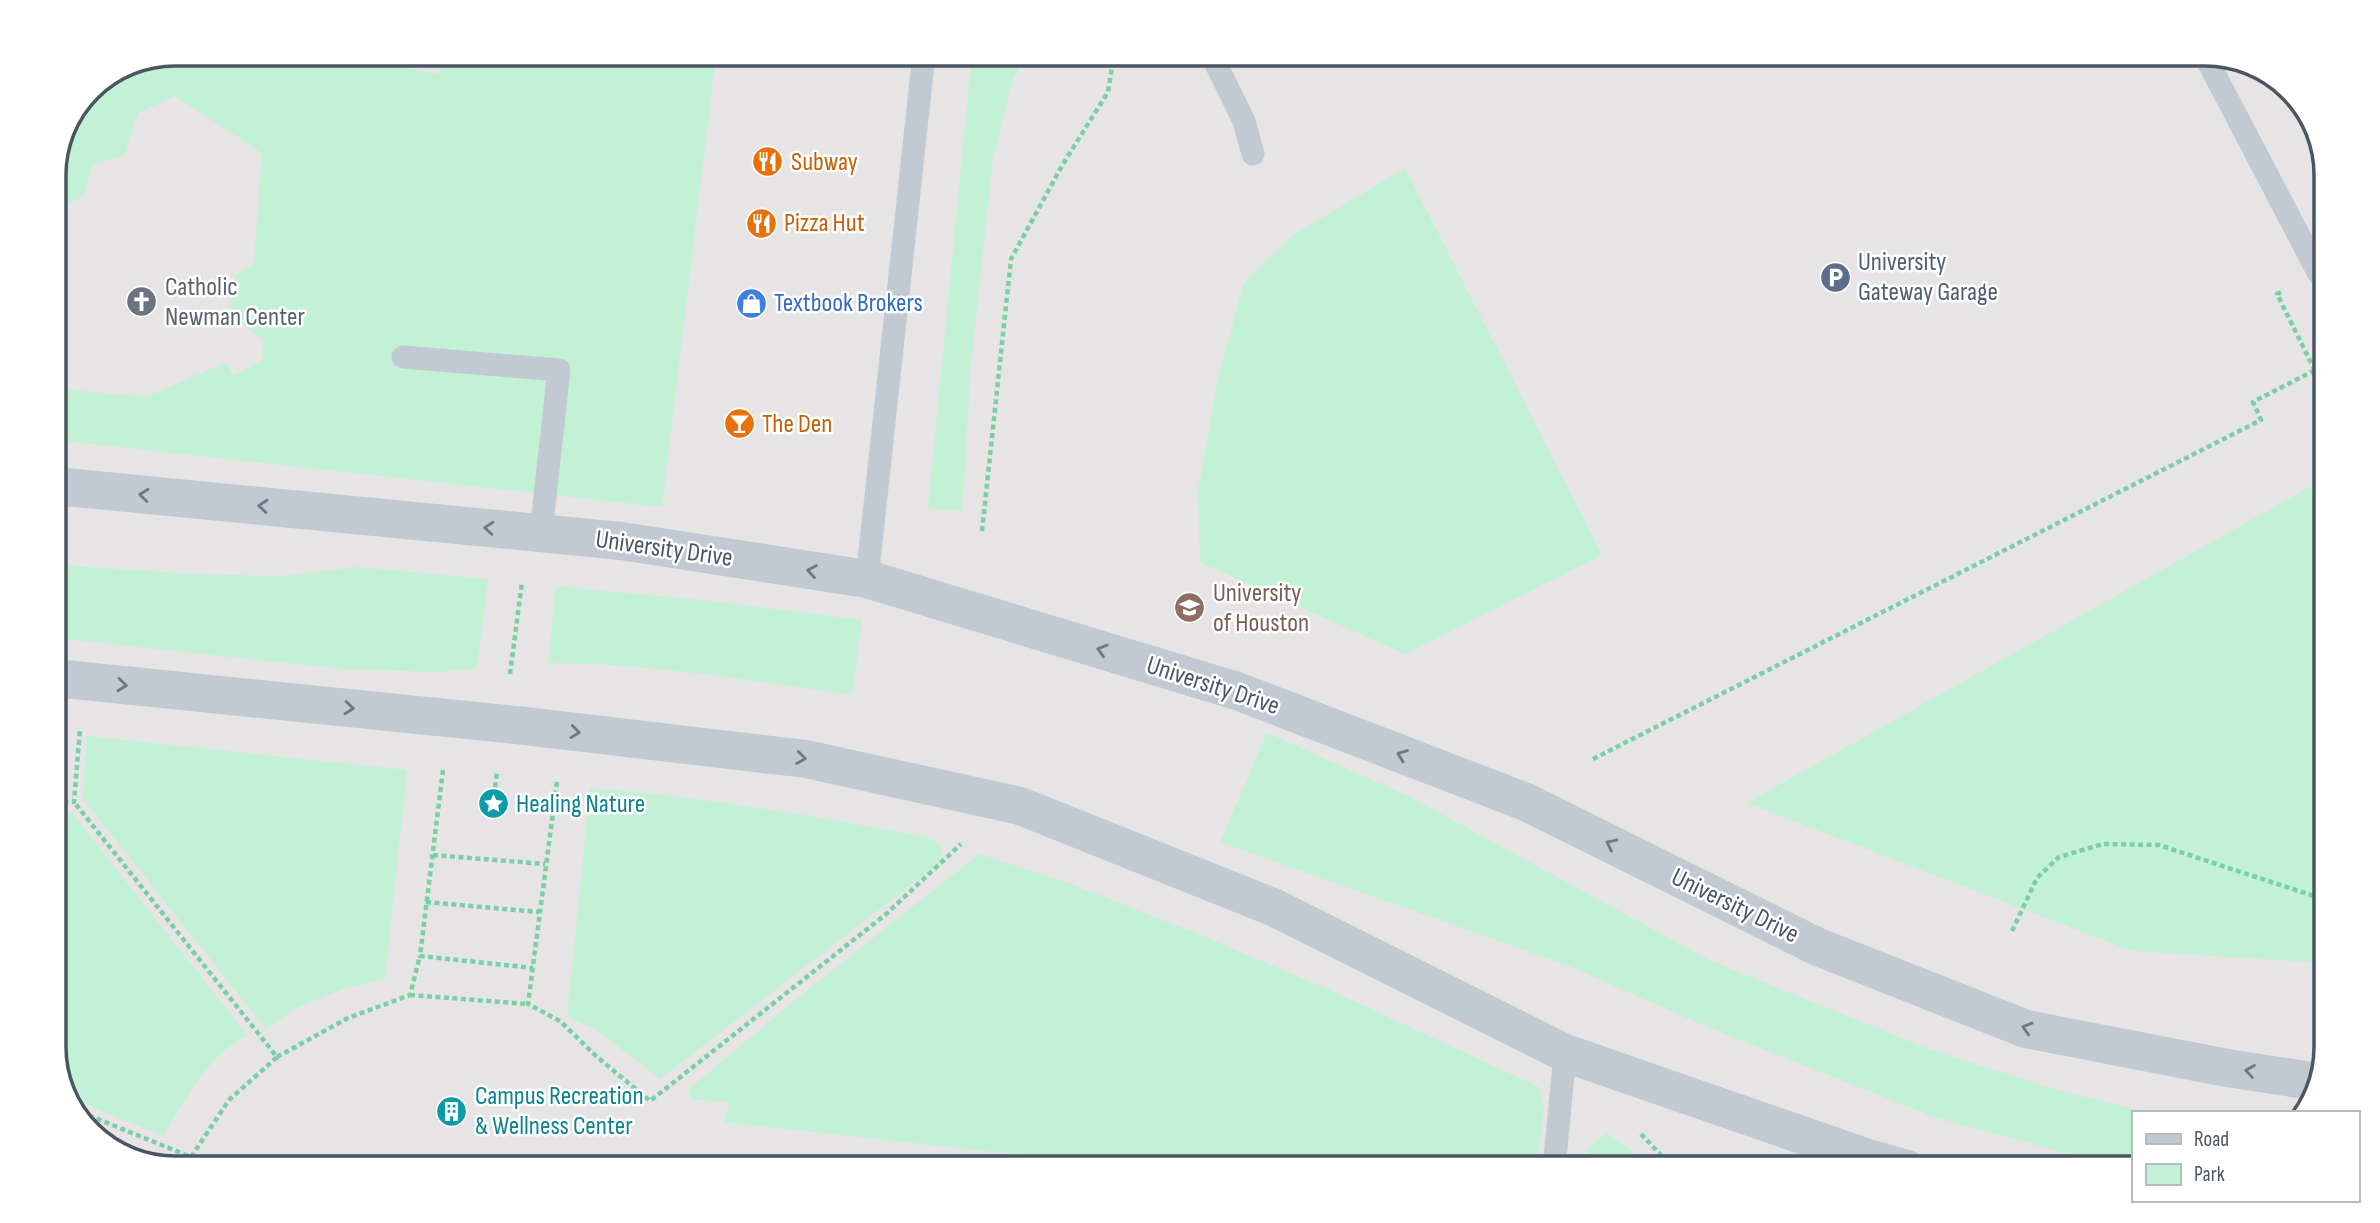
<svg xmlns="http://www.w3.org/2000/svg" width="2380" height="1223" viewBox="0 0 2380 1223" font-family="'Sofia Sans Condensed',sans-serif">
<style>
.education{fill:#e6e4e5}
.green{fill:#c3f1d5}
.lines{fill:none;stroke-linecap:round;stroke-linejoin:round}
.path{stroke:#7ad0a6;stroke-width:4.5;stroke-dasharray:5 3.5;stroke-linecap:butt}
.lane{stroke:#c1cad2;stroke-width:23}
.street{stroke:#c1cad2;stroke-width:38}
.oneway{stroke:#6e7983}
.labels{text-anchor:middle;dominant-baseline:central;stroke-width:5;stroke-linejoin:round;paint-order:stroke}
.food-label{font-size:26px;fill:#c56008;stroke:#fff;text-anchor:start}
.service-label{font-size:26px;fill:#4e5e75;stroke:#fff;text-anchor:start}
.worship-label{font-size:26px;fill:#5b616d;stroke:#fff;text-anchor:start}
.shop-label{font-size:26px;fill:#366cbe;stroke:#fff;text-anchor:start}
.street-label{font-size:26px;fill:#4a5661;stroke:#fff}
.education-label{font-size:26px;fill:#785e54;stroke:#fff;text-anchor:start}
.culture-label{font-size:26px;fill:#0d838f;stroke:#fff;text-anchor:start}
.rim{fill:none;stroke:#4a5661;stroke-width:3.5}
</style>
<rect width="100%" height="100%" fill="#f5f3f3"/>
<path class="education" d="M176 54H2204L2258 67 2305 108 2326 168V1047L2313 1101 2303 1113H2133V1169H176L122 1156 75 1115 55 1056 54 168 90 89 129 63Z"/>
<path class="green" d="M175 54H337L438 74 442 54H716L662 507 55 440V376L71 390 146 397 227 362 233 376 263 360V340L229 314 236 274 254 264 262 153 175 96 138 113 125 154 92 166 83 196 54 211V168L90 89 129 63Z
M972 54H1028L1013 78 993 158 971 365 962 511 928 508Z
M1405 168 1602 555 1405 654 1200 562 1198 492 1218 378 1244 283 1293 235Z
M2326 478V963L2132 951 1747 803Z
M55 565 195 574 282 576 358 567 488 579 477 668 436 672 342 669 55 638Z
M556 586 711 601 862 620 852 695C751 681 650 663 548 663Z
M55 732 68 734 63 792H55Z
M1267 733 1408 796 1709 960 1931 1050 2064 1092 2150 1113H2133V1169L2117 1167 1934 1117 1703 1025 1569 966 1220 842Z
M86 736 407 770 385 979 344 989 298 1007 266 1029 83 799Z
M590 788C703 797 815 816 926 837L939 844 943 853 938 864 660 1079 597 1030 567 1017Z
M55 811 72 813 247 1035C208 1056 185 1098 164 1136L69 1098 55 1056Z
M979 854 1071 884 1198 934 1332 991 1539 1087 1544 1106 1537 1169H1310V1165L1262 1161V1169H1148L723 1122 730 1102 690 1099 689 1089 794 1001Z
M89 1127 153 1154 150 1163 122 1156Z
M1606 1133 1657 1168 1658 1169H1582L1588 1148Z"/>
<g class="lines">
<path class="path" d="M2281 292 2277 294 2326 393
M982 531 1011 259 1063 164 1108 92 1114 54
M510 674 522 582
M1593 759 2261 420 2253 402 2315 370
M443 770 420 956 533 968
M557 782 528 1004 560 1021 596 1056 650 1101 885 915 961 844
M55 801 74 802 80 729
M493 804 497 771
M433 855 545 864
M426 902 539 912
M2012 931 2037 878 2059 857 2103 844 2159 845 2326 900
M410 995 528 1004
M277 1057 348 1018 410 995 420 956
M73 1109 191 1157 229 1100 277 1057 74 802
M1641 1134 1674 1169"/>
<path class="lane" d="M1211 54 1244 121 1253 154
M2204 54 2319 274
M403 357 559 370 541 533
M867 579 924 54
M1554 1169 1565 1053"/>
<path class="street" d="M55 486 621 541 867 579 1237 691 1526 802 1818 947 2026 1029 2227 1068 2318 1082
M55 678 525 726 806 759 1020 806 1273 907 1565 1053 1868 1158 1907 1169"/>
</g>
<defs><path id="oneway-chevron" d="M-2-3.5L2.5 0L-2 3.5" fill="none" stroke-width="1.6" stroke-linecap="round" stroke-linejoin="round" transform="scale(1.75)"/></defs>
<g class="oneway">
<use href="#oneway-chevron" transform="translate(144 495) rotate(-174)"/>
<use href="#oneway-chevron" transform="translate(263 506) rotate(-175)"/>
<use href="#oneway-chevron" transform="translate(489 528) rotate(-175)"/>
<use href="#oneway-chevron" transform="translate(812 571) rotate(-171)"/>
<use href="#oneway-chevron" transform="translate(1102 650) rotate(-163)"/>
<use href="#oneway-chevron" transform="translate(122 685) rotate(6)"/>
<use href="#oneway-chevron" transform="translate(349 708) rotate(6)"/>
<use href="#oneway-chevron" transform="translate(575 732) rotate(7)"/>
<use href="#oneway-chevron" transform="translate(1402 755) rotate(-159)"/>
<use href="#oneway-chevron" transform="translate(801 758) rotate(8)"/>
<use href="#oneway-chevron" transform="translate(1611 844) rotate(-154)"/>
<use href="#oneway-chevron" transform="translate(2027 1028) rotate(-164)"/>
<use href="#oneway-chevron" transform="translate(2250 1071) rotate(-171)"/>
</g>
<defs>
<symbol id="restaurant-disc" viewBox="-11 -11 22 22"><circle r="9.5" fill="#e8710a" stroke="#fff"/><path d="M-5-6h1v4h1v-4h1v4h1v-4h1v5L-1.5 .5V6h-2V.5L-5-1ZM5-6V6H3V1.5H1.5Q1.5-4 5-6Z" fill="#fff"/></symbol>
<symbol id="parking-disc" viewBox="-11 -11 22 22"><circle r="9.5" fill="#5c6f8a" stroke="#fff"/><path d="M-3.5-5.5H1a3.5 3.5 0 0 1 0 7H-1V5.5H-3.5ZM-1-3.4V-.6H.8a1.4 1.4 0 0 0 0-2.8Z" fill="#fff"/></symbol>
<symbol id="church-disc" viewBox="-11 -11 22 22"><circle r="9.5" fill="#6b7280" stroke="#fff"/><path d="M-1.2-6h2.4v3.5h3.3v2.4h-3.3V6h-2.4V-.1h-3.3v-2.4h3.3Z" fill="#fff"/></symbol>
<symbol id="shop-disc" viewBox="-11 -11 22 22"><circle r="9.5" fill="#3f7fe0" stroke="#fff"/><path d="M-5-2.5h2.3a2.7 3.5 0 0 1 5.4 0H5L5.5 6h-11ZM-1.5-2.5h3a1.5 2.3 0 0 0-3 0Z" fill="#fff"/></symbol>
<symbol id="bar-disc" viewBox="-11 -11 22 22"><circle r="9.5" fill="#e8710a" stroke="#fff"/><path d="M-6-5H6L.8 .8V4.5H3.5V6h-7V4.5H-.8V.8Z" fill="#fff"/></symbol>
<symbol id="university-disc" viewBox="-11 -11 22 22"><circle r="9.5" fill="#8d6e63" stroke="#fff"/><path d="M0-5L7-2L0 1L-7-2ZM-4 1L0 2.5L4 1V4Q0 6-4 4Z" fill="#fff"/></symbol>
<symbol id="sight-disc" viewBox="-11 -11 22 22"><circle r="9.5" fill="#0f9aa8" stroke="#fff"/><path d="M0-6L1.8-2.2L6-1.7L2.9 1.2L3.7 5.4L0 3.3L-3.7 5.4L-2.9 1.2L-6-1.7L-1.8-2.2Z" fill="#fff"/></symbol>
<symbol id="building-disc" viewBox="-11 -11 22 22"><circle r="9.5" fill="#0f9aa8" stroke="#fff"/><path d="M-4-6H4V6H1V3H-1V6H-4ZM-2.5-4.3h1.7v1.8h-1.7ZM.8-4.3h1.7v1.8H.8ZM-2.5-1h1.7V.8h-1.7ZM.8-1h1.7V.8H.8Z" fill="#fff"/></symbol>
</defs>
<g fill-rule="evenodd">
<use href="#restaurant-disc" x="750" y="144" width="35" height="35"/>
<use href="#restaurant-disc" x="744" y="206" width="35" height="35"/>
<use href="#parking-disc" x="1818" y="260" width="35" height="35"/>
<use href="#church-disc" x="124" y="284" width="35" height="35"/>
<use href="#shop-disc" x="734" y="286" width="35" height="35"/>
<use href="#bar-disc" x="722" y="406" width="35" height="35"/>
<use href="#university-disc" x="1172" y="590" width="35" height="35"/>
<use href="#sight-disc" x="476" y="786" width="35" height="35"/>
<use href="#building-disc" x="434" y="1094" width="35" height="35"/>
</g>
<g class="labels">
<g class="food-label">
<text x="791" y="162">Subway</text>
<text x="784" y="223">Pizza Hut</text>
<text x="762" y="424">The Den</text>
</g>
<g class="service-label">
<text x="1858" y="262">University<tspan x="1858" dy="30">Gateway Garage</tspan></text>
</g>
<g class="worship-label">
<text x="165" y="287">Catholic<tspan x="165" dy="30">Newman Center</tspan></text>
</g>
<g class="shop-label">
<text x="774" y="303">Textbook Brokers</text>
</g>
<g class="street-label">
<text transform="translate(664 549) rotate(8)">University Drive</text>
<text transform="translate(1213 686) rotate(18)">University Drive</text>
<text transform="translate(1735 906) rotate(26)">University Drive</text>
</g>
<g class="education-label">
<text x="1213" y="593">University<tspan x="1213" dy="30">of Houston</tspan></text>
</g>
<g class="culture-label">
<text x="516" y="804">Healing Nature</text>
<text x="475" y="1096">Campus Recreation<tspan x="475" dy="30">&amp; Wellness Center</tspan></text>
</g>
</g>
<path d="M0 0H2380V1223H0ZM175 66H2205A109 109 0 0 1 2314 175V1047A109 109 0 0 1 2205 1156H175A109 109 0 0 1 66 1047V175A109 109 0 0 1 175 66Z" fill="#fff" fill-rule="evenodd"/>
<path class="rim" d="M175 66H2205A109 109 0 0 1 2314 175V1047A109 109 0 0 1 2205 1156H175A109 109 0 0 1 66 1047V175A109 109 0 0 1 175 66Z"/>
<rect x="2132" y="1111" width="228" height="91" fill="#ffffff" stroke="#b7bbc0" stroke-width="2"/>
<rect x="2146" y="1134" width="35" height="10" fill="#c1cad2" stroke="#b7bbc0" stroke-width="2"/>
<text x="2194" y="1146" font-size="21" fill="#4a5661">Road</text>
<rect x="2146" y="1164" width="35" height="21" fill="#c3f1d5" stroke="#b7bbc0" stroke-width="2"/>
<text x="2194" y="1181" font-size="21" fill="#4a5661">Park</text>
</svg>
